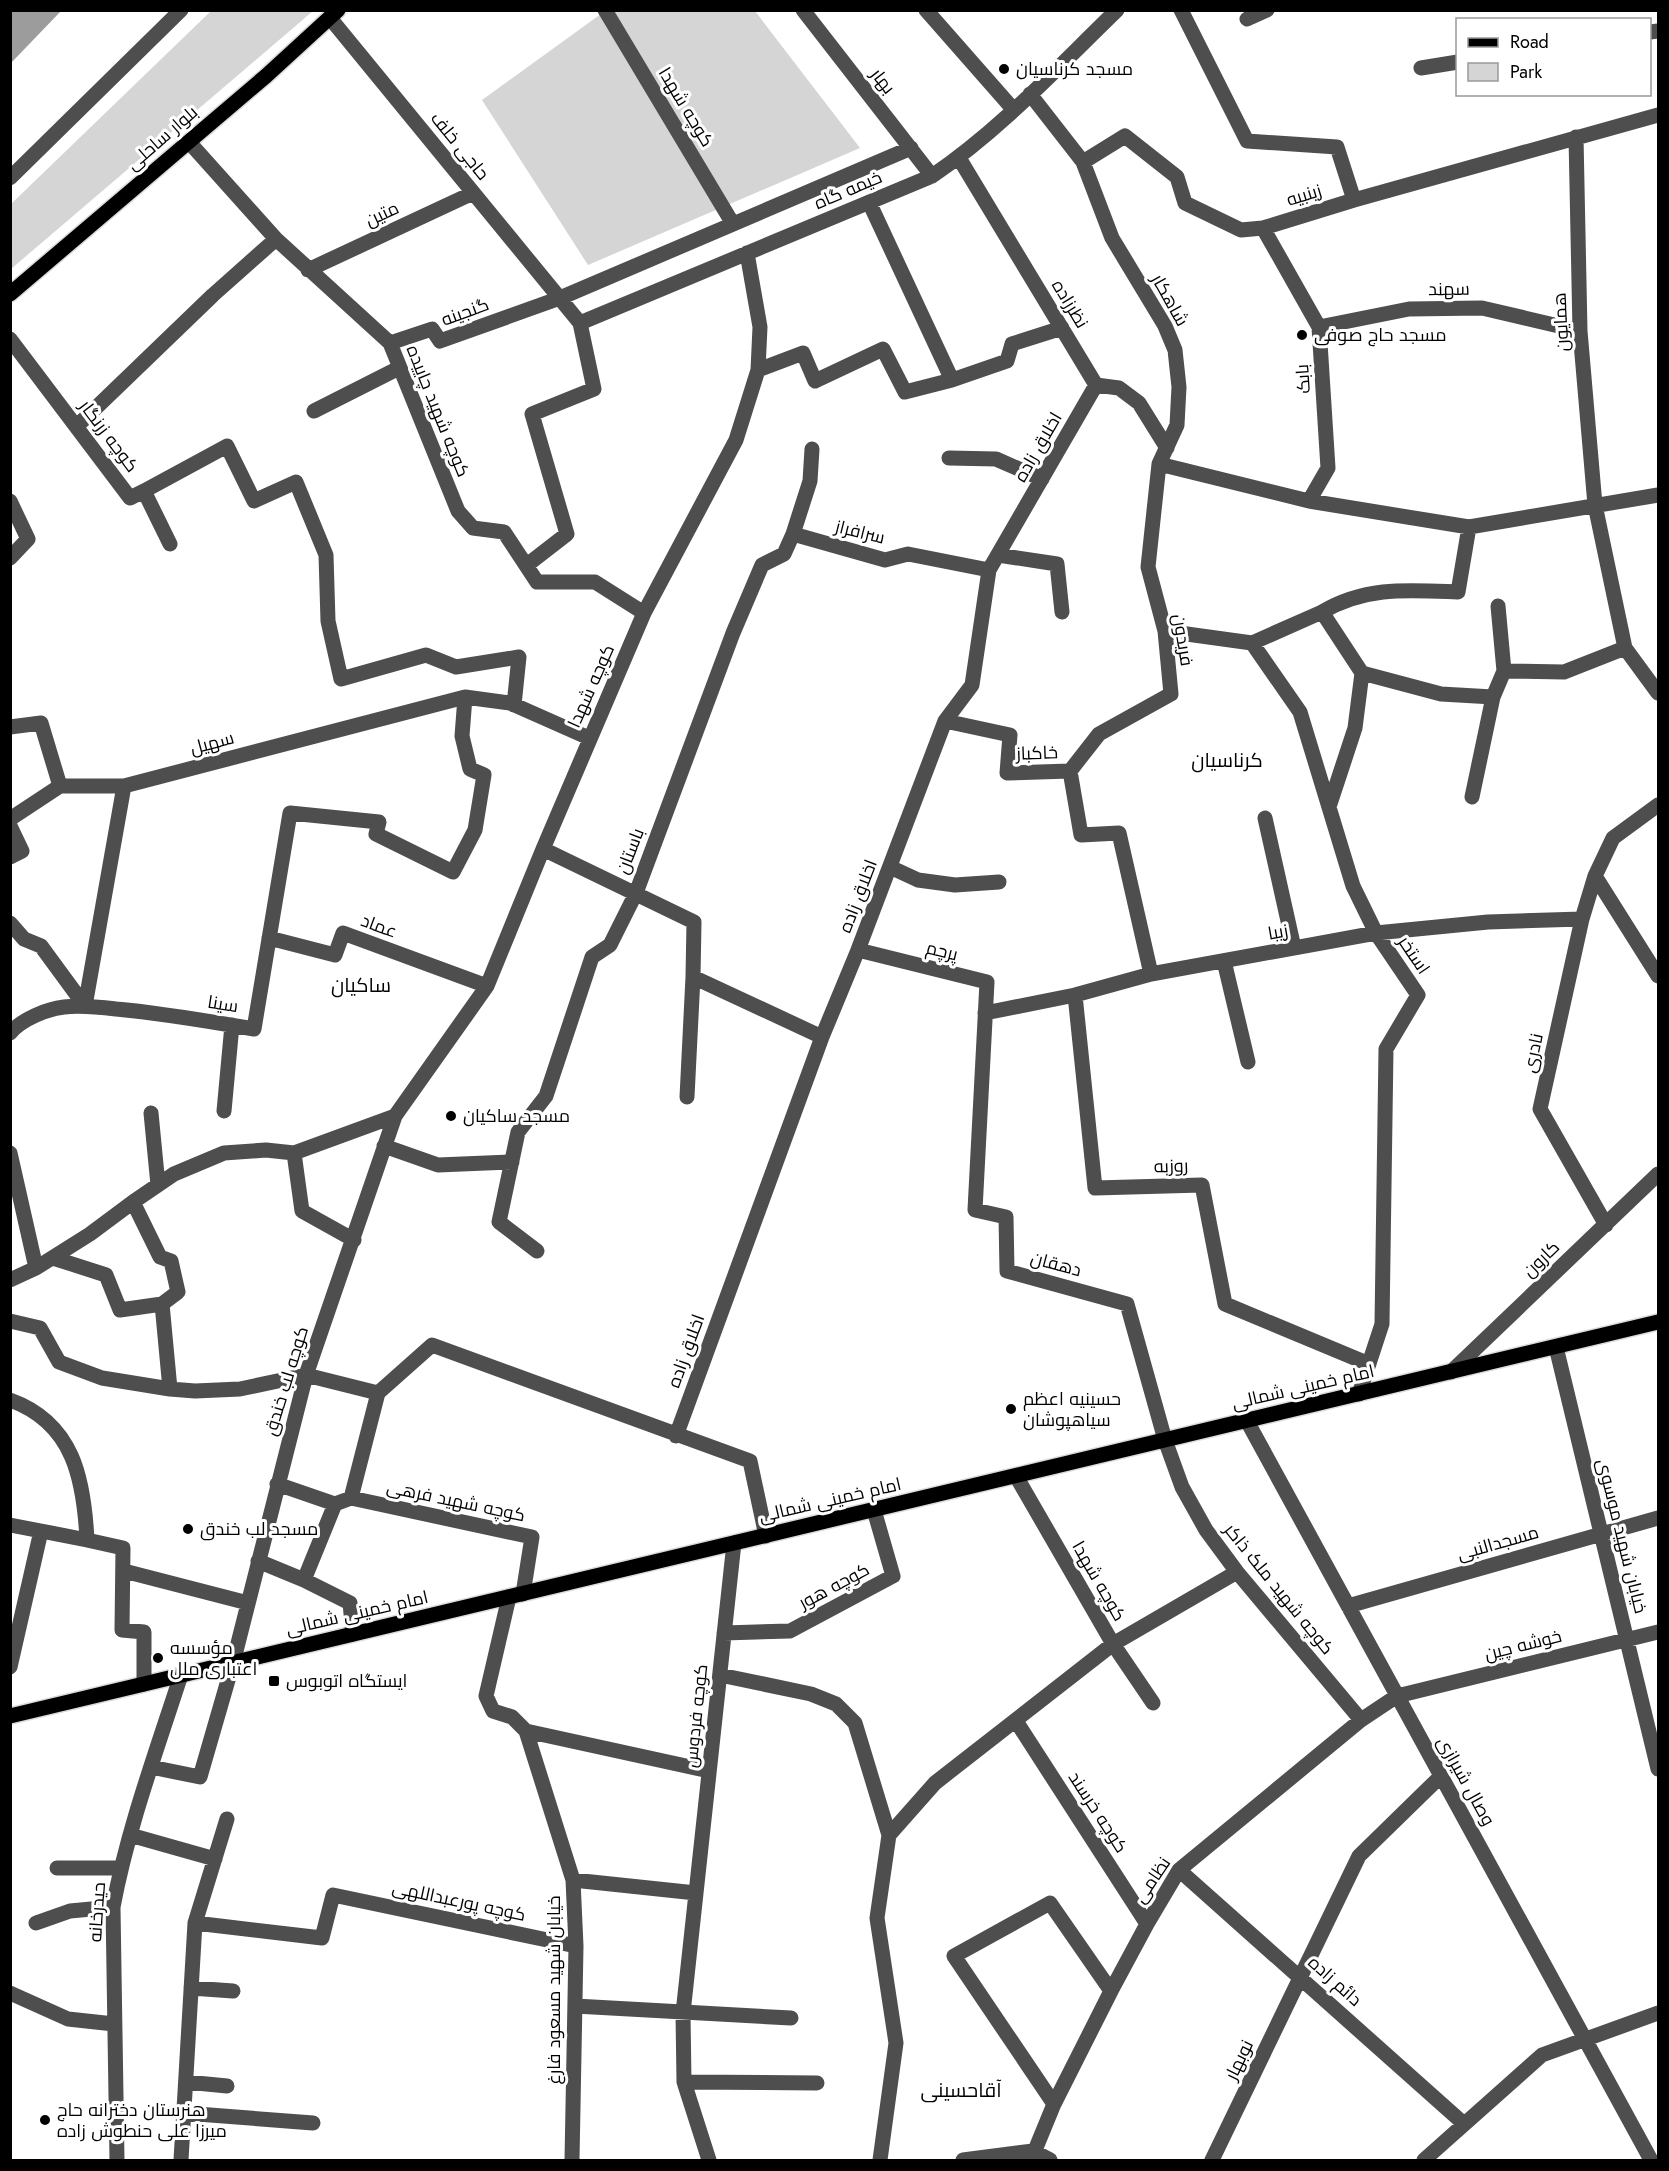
<svg xmlns="http://www.w3.org/2000/svg" width="1669" height="2171" viewBox="0 0 1669 2171" font-family="Jost,Cairo,sans-serif">
<style>
.green{fill:#d5d5d5}
.water{fill:#9c9c9c}
.lines{fill:none;stroke-linecap:round;stroke-linejoin:round}
.major-casing{stroke:#dbdbdb;stroke-width:18}
.minor{stroke:#4e4e4e;stroke-width:15}
.major{stroke:#000;stroke-width:15}
.poi-dot{fill:#000;stroke:#fff;stroke-width:2}
.labels{text-anchor:middle;dominant-baseline:central;stroke-width:6;stroke-linejoin:round;paint-order:stroke}
.poi-label{font-size:18px;fill:#000;stroke:#fff;text-anchor:start}
.street-label{font-size:18px;fill:#000;stroke:#fff}
.neighbourhood-label{font-size:20px;fill:#000;stroke:#fff}
</style>
<rect width="100%" height="100%" fill="#fff"/>
<path class="green" d="M211 11H313L11 269V204Z
M605 11H755L860 148 588 265 482 100Z"/>
<path class="water" d="M11 10 61 11 11 63 10 11Z"/>
<g class="lines">
<defs>
<path id="major" d="M10 294 266 76 338 10
M10 1716 1658 1322"/>
</defs>
<use href="#major" class="major-casing"/>
<path class="minor" d="M605 10 733 224
M803 10 932 176
M926 10 1013 109
M1181 10 1247 141 1337 147 1354 200
M330 18 580 323 594 389 532 414 567 534 527 565
M1247 19 1267 10
M1650 32 1658 31
M1421 68 1458 62
M1030 94 1083 162 1125 136 1177 177 1185 203 1241 230 1263 228 1354 200 1658 115
M1576 137 1580 331 1595 505 1625 648 1658 693
M189 142 276 239 390 343 458 511 473 528 504 532 537 582H595L644 613
M959 158 1096 385 1119 388 1139 403 1167 448
M10 178 181 10
M869 202 952 380
M1263 228 1319 327 1328 468 1309 501
M308 270 473 193
M580 323 932 176C1000 130 1058 67 1117 10
M1319 327 1409 309 1482 308 1580 331
M10 339 130 498 144 491 170 544
M390 343 432 329 440 341 560 298 911 148
M758 370 803 353 815 381 883 349 905 392 952 380 1007 361 1012 344 1062 328
M314 411 399 368
M77 426 213 295 276 239
M949 458 996 459 1042 479
M1159 464 1309 501 1469 527 1658 495
M144 491 227 446 254 501 296 482 326 555 328 621 341 679 426 655 456 667 519 657 514 705
M10 501 28 539 10 558
M793 534 885 560 908 554 989 570
M998 555 1057 564 1062 612
M1322 612C1366 586 1408 590 1458 592L1469 527
M1165 631 1252 643 1300 712 1353 886 1376 933 1418 995 1386 1049 1382 1324 1359 1394
M1252 643 1322 612 1362 673 1355 728 1329 807
M1504 671 1564 672 1625 648
M1362 673 1441 694 1493 697
M945 721 1010 735 1007 773 1070 771 1081 835 1119 833 1151 974
M10 727 41 723 60 786H124L465 697 510 703 589 738
M1070 771 1099 734 1171 694 1165 631 1148 567 1159 464 1177 425 1179 387 1175 350 1165 326 1112 238 1083 162
M1472 797 1493 697 1504 671 1498 606
M1658 805 1613 838 1595 876 1658 976
M1265 818 1294 948
M10 819 60 786
M10 826 22 851 10 857
M543 849 694 922 693 977 822 1037
M890 867 918 880 955 885 999 882
M1595 876 1582 919 1540 1109 1606 1225
M10 923 24 939 41 946 85 1006
M269 938 335 955 343 933 487 986
M858 950 987 982 975 1210 1006 1217 1007 1271 1127 1304 1165 1440 1182 1487 1206 1530 1237 1572 1361 1720
M1224 961 1248 1062
M1075 995 1095 1188 1202 1185 1225 1304 1369 1364
M85 1006 124 786
M985 1013 1075 995 1151 974 1376 933 1488 922 1582 919
M10 1033C22 1019 47 1009 64 1007 81 1005 99 1007 116 1009 162 1013 208 1021 254 1029L290 813 379 822 376 834 453 872 475 830 484 775 470 769 462 736 465 697
M687 1097 693 977
M224 1111 232 1025
M151 1113 158 1185
M384 1146 438 1165 512 1162
M10 1153 36 1268
M294 1153 302 1211 354 1240
M133 1202 160 1257 171 1261 178 1292 162 1304
M537 1251 499 1222 518 1132 546 1096 592 957 610 945 636 893 733 633 762 565 784 554 793 534 810 481 812 449
M53 1258 106 1275 120 1310 162 1304 170 1389
M10 1280 36 1268 90 1234 133 1202 174 1174 224 1153 266 1150 294 1153 395 1116
M10 1321 40 1328 59 1362 102 1378 170 1389 195 1391 240 1389 306 1375 378 1393 432 1345 750 1461 766 1536
M1556 1347 1658 1769
M1451 1372 1658 1174
M10 1400C74 1423 84 1480 87 1540L41 1531
M1247 1421 1651 2160
M676 1436 822 1037 858 950 945 721 972 685 989 570 1096 385
M1016 1476 1113 1644 1153 1703
M277 1484 335 1504
M351 1498 532 1537 523 1594
M10 1525 41 1531 10 1667
M87 1540 123 1548 122 1630 144 1632V1684
M258 1561 304 1580
M124 1571 248 1603
M509 1597 486 1696 493 1711 512 1717 526 1731 573 1880 576 1946 572 2160
M1348 1606 1658 1518
M724 1633 790 1631 893 1576 874 1510
M353 1634 350 1603 304 1580 335 1504 351 1498 378 1393
M720 1675 811 1694 836 1704 855 1723 889 1835 877 1918 896 2043 880 2160
M1016 1721 1147 1924
M526 1731 709 1771
M151 1767 200 1777 233 1663 306 1375 395 1116 487 986 543 849 644 613 736 440 758 370 760 327 747 253
M130 1835 215 1859
M889 1835 935 1783 1113 1644 1237 1572
M57 1868H121
M1179 1870 1463 2123
M573 1880 696 1893
M36 1923 70 1911 113 1907
M195 1923 322 1938 333 1895 576 1946
M191 1988 233 1991
M10 1993 68 2019 114 2024
M575 2006 791 2018
M186 2082 227 2086
M684 2082 817 2083
M1054 2104 954 1956 1050 1903 1111 1991
M184 2113 313 2123
M117 2160 113 1907C128 1828 156 1752 181 1675
M181 2160 195 1923 227 1819
M709 2160 684 2082 683 2013 734 1543
M963 2160 1033 2151 1050 2160
M1031 2160 1054 2104 1111 1991 1147 1924 1179 1870 1361 1720 1397 1696 1658 1632
M1212 2160 1359 1856 1441 1776
M1424 2160 1542 2055 1658 2013"/>
<use href="#major" class="major"/>
</g>
<g class="poi-dot">
<circle cx="1004" cy="69" r="6"/>
<circle cx="1302" cy="335" r="6"/>
<circle cx="451" cy="1116" r="6"/>
<circle cx="1011" cy="1409" r="6"/>
<circle cx="188" cy="1529" r="6"/>
<circle cx="158" cy="1658" r="6"/>
<rect x="268" y="1675" width="12" height="12" rx="3"/>
<circle cx="45" cy="2120" r="6"/>
</g>
<g class="labels">
<g class="poi-label">
<text x="1016" y="69">مسجد کرناسیان</text>
<text x="1314" y="335">مسجد حاج صوفی</text>
<text x="463" y="1116">مسجد ساکیان</text>
<text x="1023" y="1399">حسینیه اعظم<tspan x="1023" dy="21">سیاهپوشان</tspan></text>
<text x="200" y="1529">مسجد لب خندق</text>
<text x="170" y="1648">مؤسسه<tspan x="170" dy="21">اعتباری ملل</tspan></text>
<text x="286" y="1681">ایستگاه اتوبوس</text>
<text x="57" y="2110">هنرستان دخترانه حاج<tspan x="57" dy="21">میرزا علی حنطوش زاده</tspan></text>
</g>
<g class="street-label">
<text transform="translate(883 81) rotate(52)">بهار</text>
<text transform="translate(686 107) rotate(59)">کوچه شهدا</text>
<text transform="translate(162 138) rotate(-41)">بلوار ساحلی</text>
<text transform="translate(460 146) rotate(51)">حاجی خلف</text>
<text transform="translate(848 190) rotate(-23)">خیمه گاه</text>
<text transform="translate(1304 195) rotate(-17)">زینبیه</text>
<text transform="translate(382 214) rotate(-25)">متین</text>
<text transform="translate(1449 289) rotate(-1)">سهند</text>
<text transform="translate(1170 300) rotate(61)">شاهکار</text>
<text transform="translate(1070 304) rotate(59)">نظرزاده</text>
<text transform="translate(465 312) rotate(-20)">گنجینه</text>
<text transform="translate(1561 322) rotate(-93)">همایون</text>
<text transform="translate(1303 379) rotate(-94)">بابک</text>
<text transform="translate(438 411) rotate(68)">کوچه شهید چاییده</text>
<text transform="translate(109 436) rotate(53)">کوچه زرنگار</text>
<text transform="translate(1038 447) rotate(-60)">اخلاق زاده</text>
<text transform="translate(860 532) rotate(14)">سرافراز</text>
<text transform="translate(1183 640) rotate(81)">فریدون</text>
<text transform="translate(591 686) rotate(-66)">کوچه شهدا</text>
<text transform="translate(212 743) rotate(-15)">سهیل</text>
<text transform="translate(1037 753) rotate(-2)">خاکباز</text>
<text transform="translate(630 851) rotate(-69)">باستان</text>
<text transform="translate(858 896) rotate(-69)">اخلاق زاده</text>
<text transform="translate(379 926) rotate(20)">عماد</text>
<text transform="translate(1278 932) rotate(-10)">زیبا</text>
<text transform="translate(942 951) rotate(14)">پرچم</text>
<text transform="translate(1414 955) rotate(56)">استخر</text>
<text transform="translate(223 1004) rotate(9)">سینا</text>
<text transform="translate(1533 1053) rotate(-78)">نادری</text>
<text transform="translate(1171 1166) rotate(-2)">روزبه</text>
<text transform="translate(1541 1259) rotate(-44)">کارون</text>
<text transform="translate(1056 1264) rotate(15)">دهقان</text>
<text transform="translate(686 1351) rotate(-70)">اخلاق زاده</text>
<text transform="translate(286 1381) rotate(-73)">کوچه لب خندق</text>
<text transform="translate(1303 1387) rotate(-13)">امام خمینی شمالی</text>
<text transform="translate(830 1500) rotate(-13)">امام خمینی شمالی</text>
<text transform="translate(456 1501) rotate(12)">کوچه شهید فرهی</text>
<text transform="translate(1622 1536) rotate(76)">خیابان شهید موسوی</text>
<text transform="translate(1498 1543) rotate(-16)">مسجدالنبی</text>
<text transform="translate(1099 1581) rotate(60)">کوچه شهدا</text>
<text transform="translate(834 1586) rotate(-28)">کوچه هور</text>
<text transform="translate(1279 1589) rotate(51)">کوچه شهید ملک ذاکر</text>
<text transform="translate(357 1613) rotate(-13)">امام خمینی شمالی</text>
<text transform="translate(1523 1645) rotate(-14)">خوشه چین</text>
<text transform="translate(696 1716) rotate(-84)">کوچه فردوس</text>
<text transform="translate(1466 1781) rotate(61)">وصال شیرازی</text>
<text transform="translate(1098 1812) rotate(57)">کوچه خرسند</text>
<text transform="translate(1152 1880) rotate(-56)">نظامی</text>
<text transform="translate(459 1901) rotate(12)">کوچه پورعبداللهی</text>
<text transform="translate(97 1912) rotate(-86)">حیدرخانه</text>
<text transform="translate(1335 1981) rotate(42)">دائم زاده</text>
<text transform="translate(554 1990) rotate(-90)">خیابان شهید مسعود فارغ</text>
<text transform="translate(1239 2060) rotate(-64)">نوبهار</text>
</g>
<g class="neighbourhood-label">
<text x="1227" y="760">کرناسیان</text>
<text x="361" y="985">ساکیان</text>
<text x="961" y="2090">آقاحسینی</text>
</g>
</g>
<rect width="1669" height="2171" fill="none" stroke="#000000" stroke-width="24"/>
<rect x="1456" y="18" width="195" height="78" fill="#ffffff" stroke="#999999" stroke-width="1.5"/>
<rect x="1468" y="38" width="30" height="9" fill="#000000" stroke="#999999" stroke-width="1.5"/>
<text x="1510" y="48" font-size="18" fill="#000000">Road</text>
<rect x="1468" y="63" width="30" height="18" fill="#d5d5d5" stroke="#999999" stroke-width="1.5"/>
<text x="1510" y="78" font-size="18" fill="#000000">Park</text>
</svg>
